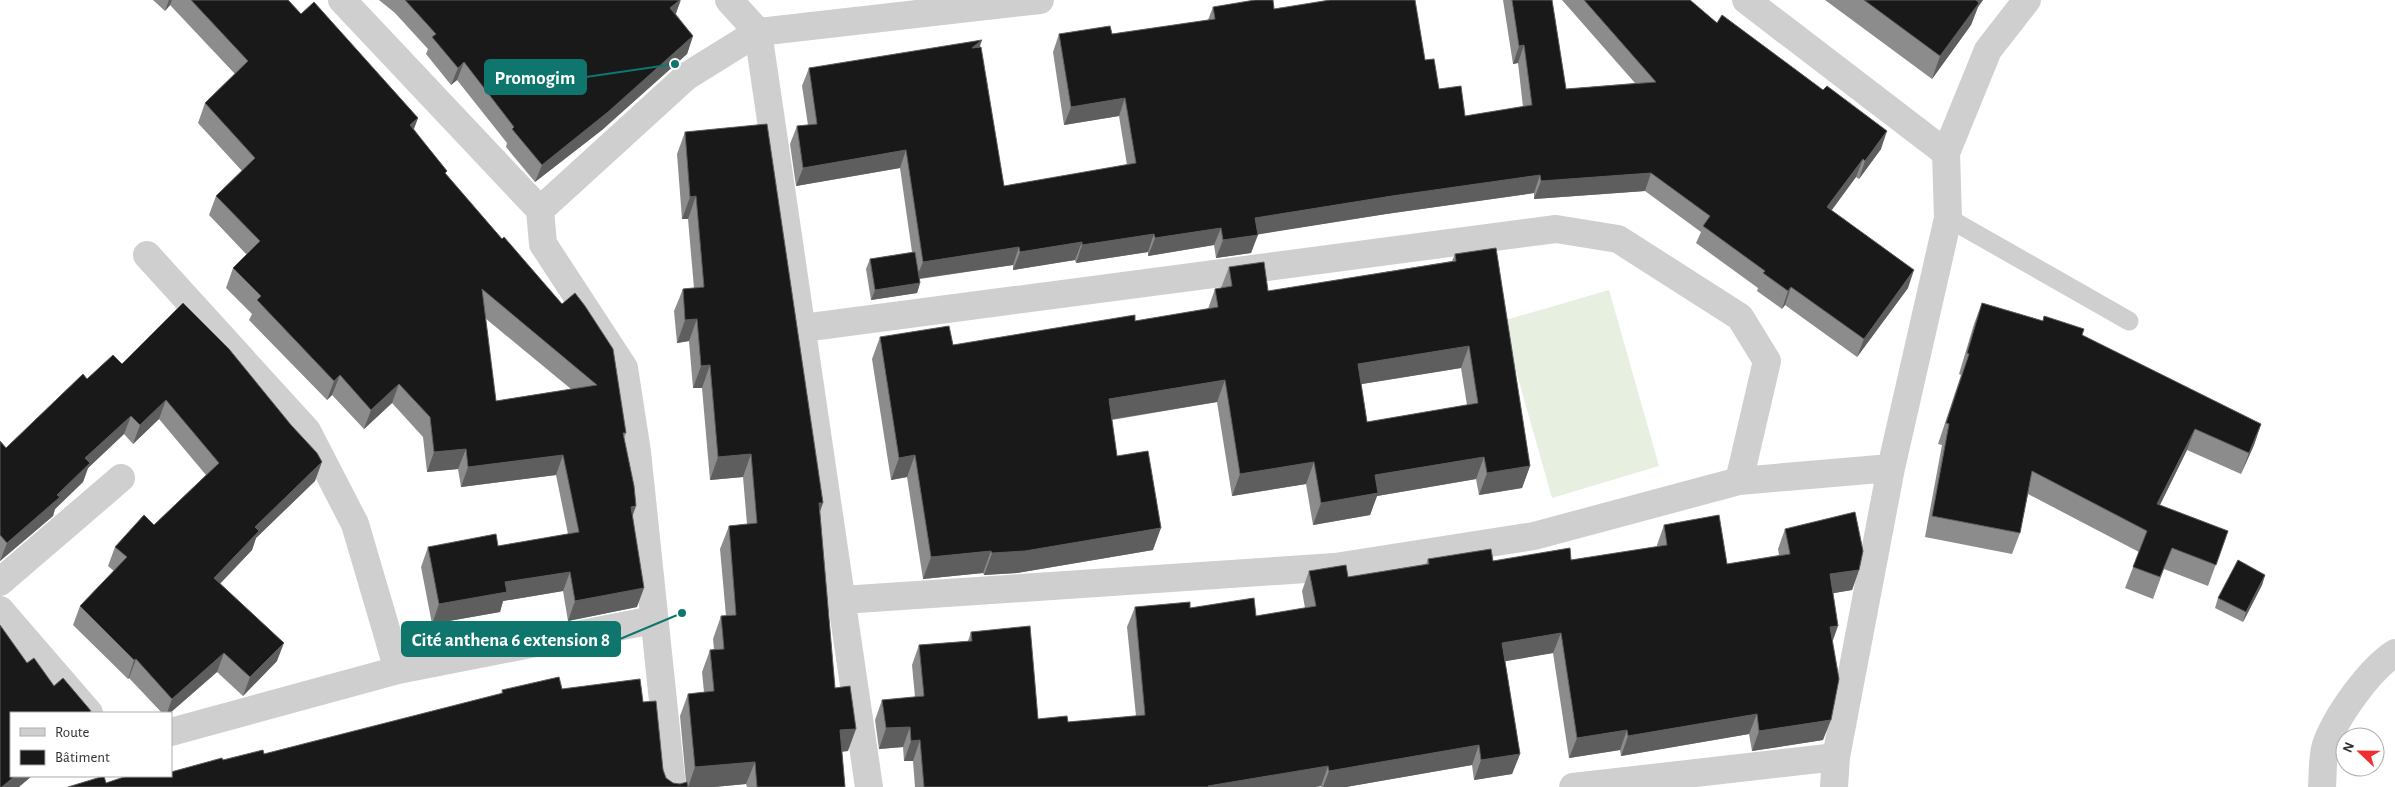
<svg xmlns="http://www.w3.org/2000/svg" width="2395" height="787" viewBox="0 0 2395 787" font-family="'Alegreya Sans',sans-serif">
<style>
.pitch{fill:#e7efe0}
.lines{fill:none;stroke-linecap:round;stroke-linejoin:round}
.lane{stroke:#cfcfcf;stroke-width:19}
.street{stroke:#cfcfcf;stroke-width:28}
.wall{fill:#8c8c8c;fill-rule:evenodd}
.shaded-wall{fill:#5e5e5e}
.building{fill:#191919;stroke:#5e5e5e;fill-rule:evenodd}
.leader{fill:none;stroke:#0f766e;stroke-width:2}
.callout-dot{fill:#0f766e;stroke:#fff;stroke-width:2}
.callout{fill:#0f766e;stroke:#0f766e;stroke-width:2}
.callout-label{font-size:19px;text-anchor:middle;font-weight:bold;fill:#fff}
</style>
<rect width="100%" height="100%" fill="#fff"/>
<path class="pitch" d="M1609 290 1659 466 1552 498 1502 321Z"/>
<g class="lines">
<path class="lane" d="M1948 218 2129 321"/>
<path class="street" d="M342 0 540 210 543 244 624 368 637 452 672 787
M729 0 758 32 869 787
M1746 0 1946 153
M540 210 687 76 758 32 1040 0
M147 255 307 431 355 524 398 670
M803 328 1556 229 1618 239 1740 317 1767 361 1739 481
M0 582 121 478
M842 600 1335 567 1534 536 1739 481 1891 468
M0 610 89 713
M171 732 398 670 653 620
M1573 787 1836 757
M1834 787 1836 757 1891 468 1948 218 1946 153 1988 50 2027 0
M2322 787C2323 774 2322 757 2326 745 2336 716 2370 669 2395 653"/>
</g>
<path class="wall" d="M153 0H288L301 14 418 118 414 129 446 175 502 239 562 304 626 433 624 438 633 516 637 607 568 621 563 591 503 601 500 612 432 624 421 567 428 547 498 546 568 534 556 475 461 487 458 469 427 472 423 437 392 403 364 429 332 395 327 400 249 320 252 314 226 288 233 268 247 255 209 215 216 196 242 171 198 123 205 103 235 74 170 5 165 11ZM485 318 571 389 496 401Z
M379 0H680L676 14 693 36 687 54 602 130 535 182 506 147 507 143 457 80 451 85 426 54 428 49 395 13Z
M1503 0H1552L1566 89 1635 83 1562 0H1690L1717 23 1881 149 1859 179 1856 177 1831 210 1908 288 1857 357 1785 305 1782 309 1757 291 1758 288 1696 243 1701 232 1645 191 1534 199V193L1386 214 1257 234 1251 253 1216 258 1214 245 1148 256V252L1076 263 1075 260 1013 270V265L920 279V283L917 293 871 300 866 269 870 259 912 252 900 168 796 186 790 144 797 126 808 125 802 86 809 68 980 47 1004 186 1127 165 1119 116 1064 125 1053 52 1059 34H1112L1208 20 1213 7 1274 9 1425 60 1439 89 1465 116 1523 107 1518 63 1513 64Z
M1825 0H1983L1978 7 1971 25 1932 79Z
M685 132 820 511 835 688 848 751 842 752 845 787H747L746 784 714 787H68L171 776 223 760 264 754 501 694 502 690 562 689 643 702 666 778 673 783 680 784 686 782 680 716 688 694 704 692 702 672 710 650 714 649 713 639 721 616H726L720 549 729 526 747 524 743 477 710 480 702 388H693L689 341 677 343 674 311 683 289 694 288 688 219H682L677 154Z
M1455 254 1530 466 1522 488 1479 495 1476 479 1377 496 1370 515 1313 525 1306 484 1232 496 1217 402 1112 420 1117 456 1153 550 1017 573 984 575 983 573 923 579 907 477 891 480 872 359 880 337 953 345 1135 321 1208 309 1215 289 1221 288 1229 267 1268 291 1452 261ZM1461 368 1467 405 1367 422 1361 384Z
M1982 303 2082 335 2261 424 2254 445 2241 474 2187 450 2160 505 2228 531 2208 586 2164 569 2153 599 2125 588 2139 552 2028 494 2020 533 2012 554 1925 537 1942 445 1938 444 1961 375 1959 374 1974 324Z
M122 364 315 481 256 538 252 550 220 584 277 661 243 696 217 672 170 713H162L129 678 128 679 73 625 80 606 114 571 108 566 115 547 154 525 206 475 159 419 133 444 124 434 88 468 83 482 55 509 53 516 0 561V441L6 448 87 379Z
M1664 525 1727 564 1779 555 1778 549 1785 529 1859 570 1852 590 1833 593V642L1823 740 1752 751 1749 734 1621 756 1620 750 1569 758 1553 653 1505 661 1520 754 1512 774 1474 780 1472 765 1346 787H1321V786L1315 787H915L913 761H904L903 747 879 749 875 720 882 700 915 697 912 665 919 645 968 641 971 632 1038 719 1068 722 1136 716 1127 627 1135 607 1190 608 1256 616 1305 608 1302 591 1309 571 1348 577 1426 564 1428 559 1493 561 1571 560 1657 547V545Z
M2265 575 2262 585 2243 622 2215 608 2218 598Z"/>
<path class="shaded-wall" d="M169 0H172L170 5 165 11Z
M681 0 674 18 670 8Z
M1974 0H1983L1978 7 1971 25 1932 79 1940 56Z
M693 36 687 54 602 130 535 182 542 165Z
M982 40 976 58 972 48Z
M1524 45 1518 63 1513 64 1519 46Z
M464 62 457 80 451 85 458 68Z
M1125 98 1119 116 1064 125 1071 107Z
M418 118 410 138V125Z
M1887 131 1881 149 1859 179 1865 161Z
M906 150 900 168 796 186 803 168Z
M1863 159 1856 177 1821 225 1827 207Z
M1651 173 1645 191 1534 199 1541 181Z
M1540 175 1534 193 1386 214 1248 236 1255 218 1392 196Z
M696 196 688 219H682L690 197Z
M1221 228 1214 245 1148 256 1155 238Z
M1154 234 1148 252 1076 263 1082 245Z
M1258 235 1251 253 1216 258 1223 240Z
M1082 242 1075 260 1013 270 1020 252Z
M1019 247 1013 265 916 279 923 262Z
M1914 270 1908 288 1857 357 1864 339Z
M920 283 917 293 871 300 875 290Z
M1791 287 1785 305 1782 309 1788 291Z
M697 319 689 341 677 343 685 320Z
M1469 346 1461 368 1350 386 1358 364Z
M710 365 702 388H693L701 366Z
M340 375 332 395 327 400 334 381Z
M1225 380 1217 402 1101 421 1109 399Z
M399 384 392 403 364 429 371 410Z
M166 400 159 419 133 444 140 425Z
M131 416 124 434 88 468 83 482 55 509 53 516 0 561 7 543 57 495 85 458Z
M2261 424 2254 445 2241 474 2249 453Z
M2195 429 2187 450 2150 525 2157 504Z
M466 449 458 469 427 472 434 452Z
M751 454 743 477 710 480 718 457Z
M563 455 556 475 461 487 468 467Z
M915 455 907 477 891 480 899 458Z
M1484 457 1476 479 1377 496 1370 515 1313 525 1321 503 1375 475Z
M322 462 315 481 256 538 252 550 207 597 214 578 255 527Z
M1314 462 1306 484 1232 496 1240 474Z
M1530 466 1522 488 1479 495 1487 473Z
M819 503H823L815 526Z
M636 506 629 526 631 507Z
M1161 528 1153 550 1017 573 984 575 992 553Z
M991 551 983 573 923 579 931 557Z
M1859 570 1852 590 1823 595 1830 574Z
M570 572 563 591 503 601 500 612 432 624 439 604 505 582Z
M2265 575 2262 585 2243 622 2246 612Z
M644 588 637 607 568 621 575 601Z
M1838 626 1831 646 1830 627Z
M1561 633 1553 653 1495 663 1502 643Z
M284 643 277 661 243 696 250 677Z
M224 653 217 672 170 713H167L172 699Z
M136 659 129 678 128 679 134 660Z
M1757 714 1749 734 1621 756 1628 736Z
M1831 720 1823 740 1752 751 1759 731Z
M910 727 903 747 879 749 886 728Z
M856 729 848 751 832 752 840 730Z
M1627 730 1620 750 1569 758 1577 738Z
M920 740 913 761H904L911 741Z
M1479 745 1472 765 1346 787H1323L1329 771Z
M1520 754 1512 774 1474 780 1481 760Z
M755 762 746 784 714 787H688L695 767Z
M1328 766 1321 786 1315 787H1208V786Z
M15 776H32L19 787H2Z"/>
<path class="building" d="M191 0H288L301 14 314 2 418 118 410 125 447 171 445 173 502 239 504 237 562 304 575 293 585 306 613 349 626 433H623L634 486 636 506 631 507 644 588 575 601 570 572 505 582 507 592 439 604 428 547 496 534 498 546 579 532 563 455 468 467 466 449 434 452 430 417 399 384 371 410 340 375 334 381 257 300 261 296 233 268 260 241 216 196 255 158 205 103 248 61ZM482 289 597 385 496 401Z
M405 0H680L670 8 693 36 608 112 542 165 512 129 514 127 464 62 458 68 432 37 436 34Z
M1255 0H1273L1274 9 1330 0H1415L1425 60 1434 59 1439 89 1461 86 1465 116 1532 105 1524 45 1519 46 1512 0H1552L1566 89 1656 82 1584 0H1690L1717 23 1722 15 1823 90 1827 86 1887 131 1865 161 1863 159 1827 207 1914 270 1864 339 1791 287 1788 291 1763 273 1765 271 1703 226 1710 216 1651 173 1541 181 1540 175 1392 196 1255 218 1258 235 1223 240 1221 228 1155 238 1154 234 1082 245V242L1020 252 1019 247 923 262 906 150 803 168 797 126 817 124 809 68 982 40 972 48 981 47 1004 186 1136 163 1125 98 1071 107 1059 34 1110 26 1112 34 1215 19 1213 7Z
M1864 0H1976L1979 3 1940 56Z
M767 124 823 503H819L835 688 850 686 856 729 840 730 845 787H757L755 762 695 767 688 694 714 691 710 650 724 649 721 616 736 615 729 526 757 523 751 454 718 457 710 365 701 366 697 319 685 320 683 289 704 287 696 196 690 197 685 132Z
M1496 248 1530 466 1487 473 1484 457 1375 475 1378 493 1321 503 1314 462 1240 474 1225 380 1109 399 1117 456 1148 451 1161 528 1025 551 992 553 991 551 931 557 915 455 899 458 880 337 949 326 953 345 1135 315V321L1218 307 1215 289 1232 286 1229 267 1264 262 1268 291 1456 261 1455 254ZM1469 346 1478 403 1367 422 1358 364Z
M915 252 920 283 875 290 870 259Z
M183 303 229 349 291 425 317 453 322 462 255 527 259 531 214 578 284 643 250 677 224 653 172 699 136 659 134 660 80 606 127 557 115 547 144 515 154 525 219 463 166 400 140 425 131 416 85 458 90 463 57 495 60 497 7 543 0 535V441L6 448 83 374 87 379 113 355 122 364Z
M1982 303 2043 321 2044 316 2084 329 2082 335 2261 424 2249 453 2195 429 2157 504 2228 531 2216 565 2172 548 2160 577 2133 567 2147 531 2032 471 2020 533 1932 516 1949 424 1946 423 1969 354 1967 353Z
M1855 512 1863 551 1859 570 1830 574 1838 626 1830 627 1839 679 1831 720 1759 731 1757 714 1628 736 1627 730 1577 738 1561 633 1502 643 1520 754 1481 760 1479 745 1329 771 1328 766 1208 786 1209 787H924L920 740 911 741 910 727 886 728 882 700 924 696 919 645 972 641 971 632 1030 626 1038 719 1067 716 1068 722 1145 715 1135 607 1190 602V608L1254 598 1256 616 1316 606 1309 571 1346 565 1348 577 1429 564 1428 559 1491 549 1493 561 1570 548 1571 560 1667 545 1664 525 1719 515 1727 564 1790 554 1785 529Z
M2238 560 2265 575 2246 612 2218 598Z
M0 625 27 663 34 658 54 686 63 678 91 711 88 713H11V776H15L2 787H0Z
M559 677 562 689 640 679 643 702 656 701 663 770 666 778 673 783 680 784 687 782 688 787H68L104 776 106 783 127 776H171V772L222 758 223 760 263 750 264 754 503 693 502 690Z"/>
<path class="leader" d="M675 64L586 77M682 613L620 639"/>
<g class="callout-dot">
<circle cx="675" cy="64" r="5"/>
<circle cx="682" cy="613" r="5"/>
</g>
<g class="callout">
<rect x="485" y="60" width="101" height="34" rx="5"/>
<rect x="402" y="622" width="218" height="34" rx="5"/>
</g>
<g class="callout-label">
<text x="535" y="84">Promogim</text>
<text x="511" y="646">Cité anthena 6 extension 8</text>
</g>
<rect x="10" y="712" width="162" height="65" fill="#ffffff" stroke="#adadad"/>
<rect x="20" y="728" width="25" height="8" fill="#cfcfcf" stroke="#adadad"/>
<text x="55" y="737" font-size="15" fill="#323232">Route</text>
<rect x="20" y="750" width="25" height="15" fill="#191919" stroke="#adadad"/>
<text x="55" y="762" font-size="15" fill="#323232">Bâtiment</text>
<g transform="translate(2360 752) rotate(292)"><circle r="24" fill="#ffffff" stroke="#adadad"/>
<path d="M0-4L9 19L0 12L-9 19Z" fill="#f02d30"/>
<text y="-8" font-size="14" font-weight="bold" text-anchor="middle" fill="#323232">N</text>
</g>
</svg>
